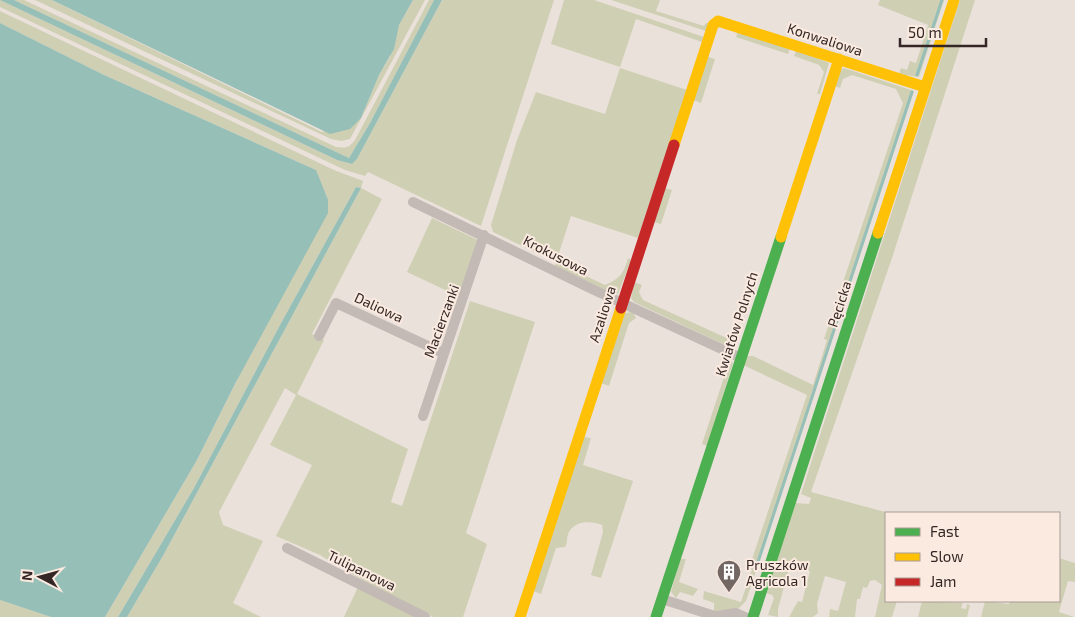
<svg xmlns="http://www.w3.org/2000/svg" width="1075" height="617" viewBox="0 0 1075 617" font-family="'Exo 2',sans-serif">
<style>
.green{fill:#cfcfb4}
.water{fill:#96bfb8}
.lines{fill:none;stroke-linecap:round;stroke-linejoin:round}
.stream{stroke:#96bfb8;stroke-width:3}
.street{stroke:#c3b9b5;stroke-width:10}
.fast{stroke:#4caf50;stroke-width:11}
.slow{stroke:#ffc107;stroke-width:11}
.jam{stroke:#c62828;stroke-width:11}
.labels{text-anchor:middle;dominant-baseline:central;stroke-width:4;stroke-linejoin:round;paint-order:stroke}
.street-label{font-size:14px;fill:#332624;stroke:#faeae0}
.poi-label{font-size:14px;fill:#332624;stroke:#faeae0;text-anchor:start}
</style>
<rect width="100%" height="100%" fill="#ebe1db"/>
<path class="green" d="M0 0 337 160 352 164 357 159 442 0H554L481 226 368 172 365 176 345 170 0 7Z
M14 0H24L336 147C346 148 349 148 355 140L429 0H434L370 123 349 158Z
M35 0H52L322 132 361 118 379 75 390 57 399 25 413 0H425L350 139 341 141 331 139Z
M564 0H594L704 37 702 42 636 19 620 67 551 44Z
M611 0H660L656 11 704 26 706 23 708 24 706 31Z
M880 0H944L919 77 899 74 901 68 907 70 910 61 916 63 928 25 878 5Z
M960 0H975L892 258 811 492 889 513H886V601H897L892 617H875L882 585 875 580 870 581 867 588 863 587 860 599H857L855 617H829L830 609 838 611 846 582 825 576 817 604 818 613 813 617H789L798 601 802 602 810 571 790 565 778 609V617L768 615 774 598 772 595 766 593 796 503 809 504 811 498 801 494Z
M0 11 334 170 363 181 361 188 382 199 312 334 324 340 297 394 408 449 391 502 402 506 470 301 535 322 466 533 487 544 463 617H433L374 587 320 555 276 536 312 465 270 445 296 395 285 388 219 512 223 525 263 541 233 603 261 617H127L164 554 361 188 356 187 280 325 194 488 118 617H105L197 460 236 382 316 170 102 74 0 23Z
M738 31 790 48 788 54 736 37Z
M796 50 829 63 820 94H817L824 72 819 65 794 56Z
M708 57 715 59 701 103 693 100Z
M620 68 687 90 638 238 571 216 556 262 605 285C620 279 624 273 628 258L631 260 618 294H614L555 266 556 262 493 232 491 225 517 140 536 92 605 114Z
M844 68 914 91 746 601 737 610 714 611V603L703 599 704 591 741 602 752 569 749 568 807 395 743 365 746 356H753L813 385 827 340 824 339 903 103 896 89 852 75 843 79 840 88 835 86 840 71Z
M665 188 672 190 661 224 654 222Z
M432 218 480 241 471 268 458 296 407 272Z
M634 282 642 285 639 292 643 300 731 340 733 345H725L634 302 631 298Z
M633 312 636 318 629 323 609 386 601 383 625 313Z
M727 356 733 363 707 446 702 444 727 368 724 362Z
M584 437 591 438 583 465 633 481 601 578 591 575 603 532 602 525C591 521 576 520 569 532 566 537 568 543 565 547L556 548 541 594 533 591Z
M1059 558 1075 563V582L1068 581 1059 612 1074 617H981L985 601 1009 604 1010 601H1059Z
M680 559H686L679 582 698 589 693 596 680 592 676 598 671 592Z
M358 587 416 617H344Z
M0 600 51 617H0Z
M922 601 963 603 961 608 966 609 967 604 970 605 967 617H918Z"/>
<path class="water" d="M0 0H14L349 158 370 123 434 0H442L357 159 352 164 337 160Z
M52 0H413L399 25 394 49 379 75 361 118 350 129 330 134Z
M0 23 102 74 316 170 328 200V213L236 382 197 460 105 617H51L0 600Z
M356 187 361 188 164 554 127 617H118L194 488 280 325Z"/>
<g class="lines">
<path class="stream" d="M917 75 942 0
M756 568 912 92"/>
<path class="street" d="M413 202 592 289 741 358
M319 336 336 303 443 353
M423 416 484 235
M287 548 425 617
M662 599 718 617
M717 616 736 613 745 617"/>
<path class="fast" d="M656 617 781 237
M753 617 878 233"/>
<path class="slow" d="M674 145 713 25 718 21 925 87
M878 233 954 0
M781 237 839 59
M520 617 621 308"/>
<path class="jam" d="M621 308 674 145"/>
</g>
<defs>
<symbol id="building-pin" viewBox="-11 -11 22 30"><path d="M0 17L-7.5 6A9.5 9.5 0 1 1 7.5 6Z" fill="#736764" stroke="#faeae0"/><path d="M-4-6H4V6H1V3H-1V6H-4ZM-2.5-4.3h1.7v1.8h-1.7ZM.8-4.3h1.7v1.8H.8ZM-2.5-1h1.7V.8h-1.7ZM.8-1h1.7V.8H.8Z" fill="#fff"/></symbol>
</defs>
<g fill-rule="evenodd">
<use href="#building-pin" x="715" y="558" width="28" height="38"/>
</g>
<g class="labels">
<g class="street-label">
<text transform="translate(825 39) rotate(18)">Konwaliowa</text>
<text transform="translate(556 255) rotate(27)">Krokusowa</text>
<text transform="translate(839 304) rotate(-72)">Pęcicka</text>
<text transform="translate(379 307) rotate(25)">Daliowa</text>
<text transform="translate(602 314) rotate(-72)">Azaliowa</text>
<text transform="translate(441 321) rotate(-70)">Macierzanki</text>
<text transform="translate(736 324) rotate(-72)">Kwiatów Polnych</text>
<text transform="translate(362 570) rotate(26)">Tulipanowa</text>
</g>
<g class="poi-label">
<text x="746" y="564">Pruszków<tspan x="746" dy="16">Agricola 1</tspan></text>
</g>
</g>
<rect x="885" y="512" width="175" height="90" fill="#faeae0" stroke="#aa9c95"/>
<rect x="895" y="528" width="25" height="8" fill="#4caf50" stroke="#aa9c95"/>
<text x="930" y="537" font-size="15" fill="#332624">Fast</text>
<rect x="895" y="553" width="25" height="8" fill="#ffc107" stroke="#aa9c95"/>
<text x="930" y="562" font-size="15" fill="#332624">Slow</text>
<rect x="895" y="578" width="25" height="8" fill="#c62828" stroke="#aa9c95"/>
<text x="930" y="587" font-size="15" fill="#332624">Jam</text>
<g transform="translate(40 577) rotate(276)" stroke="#faeae0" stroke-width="4" paint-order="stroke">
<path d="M0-4L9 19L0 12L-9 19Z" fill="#332624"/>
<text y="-8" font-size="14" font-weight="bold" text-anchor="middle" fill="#332624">N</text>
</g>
<path d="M900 38v8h86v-8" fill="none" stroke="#332624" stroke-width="2.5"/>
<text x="908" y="38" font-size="15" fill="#332624" stroke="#faeae0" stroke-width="4" paint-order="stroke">50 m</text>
</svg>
